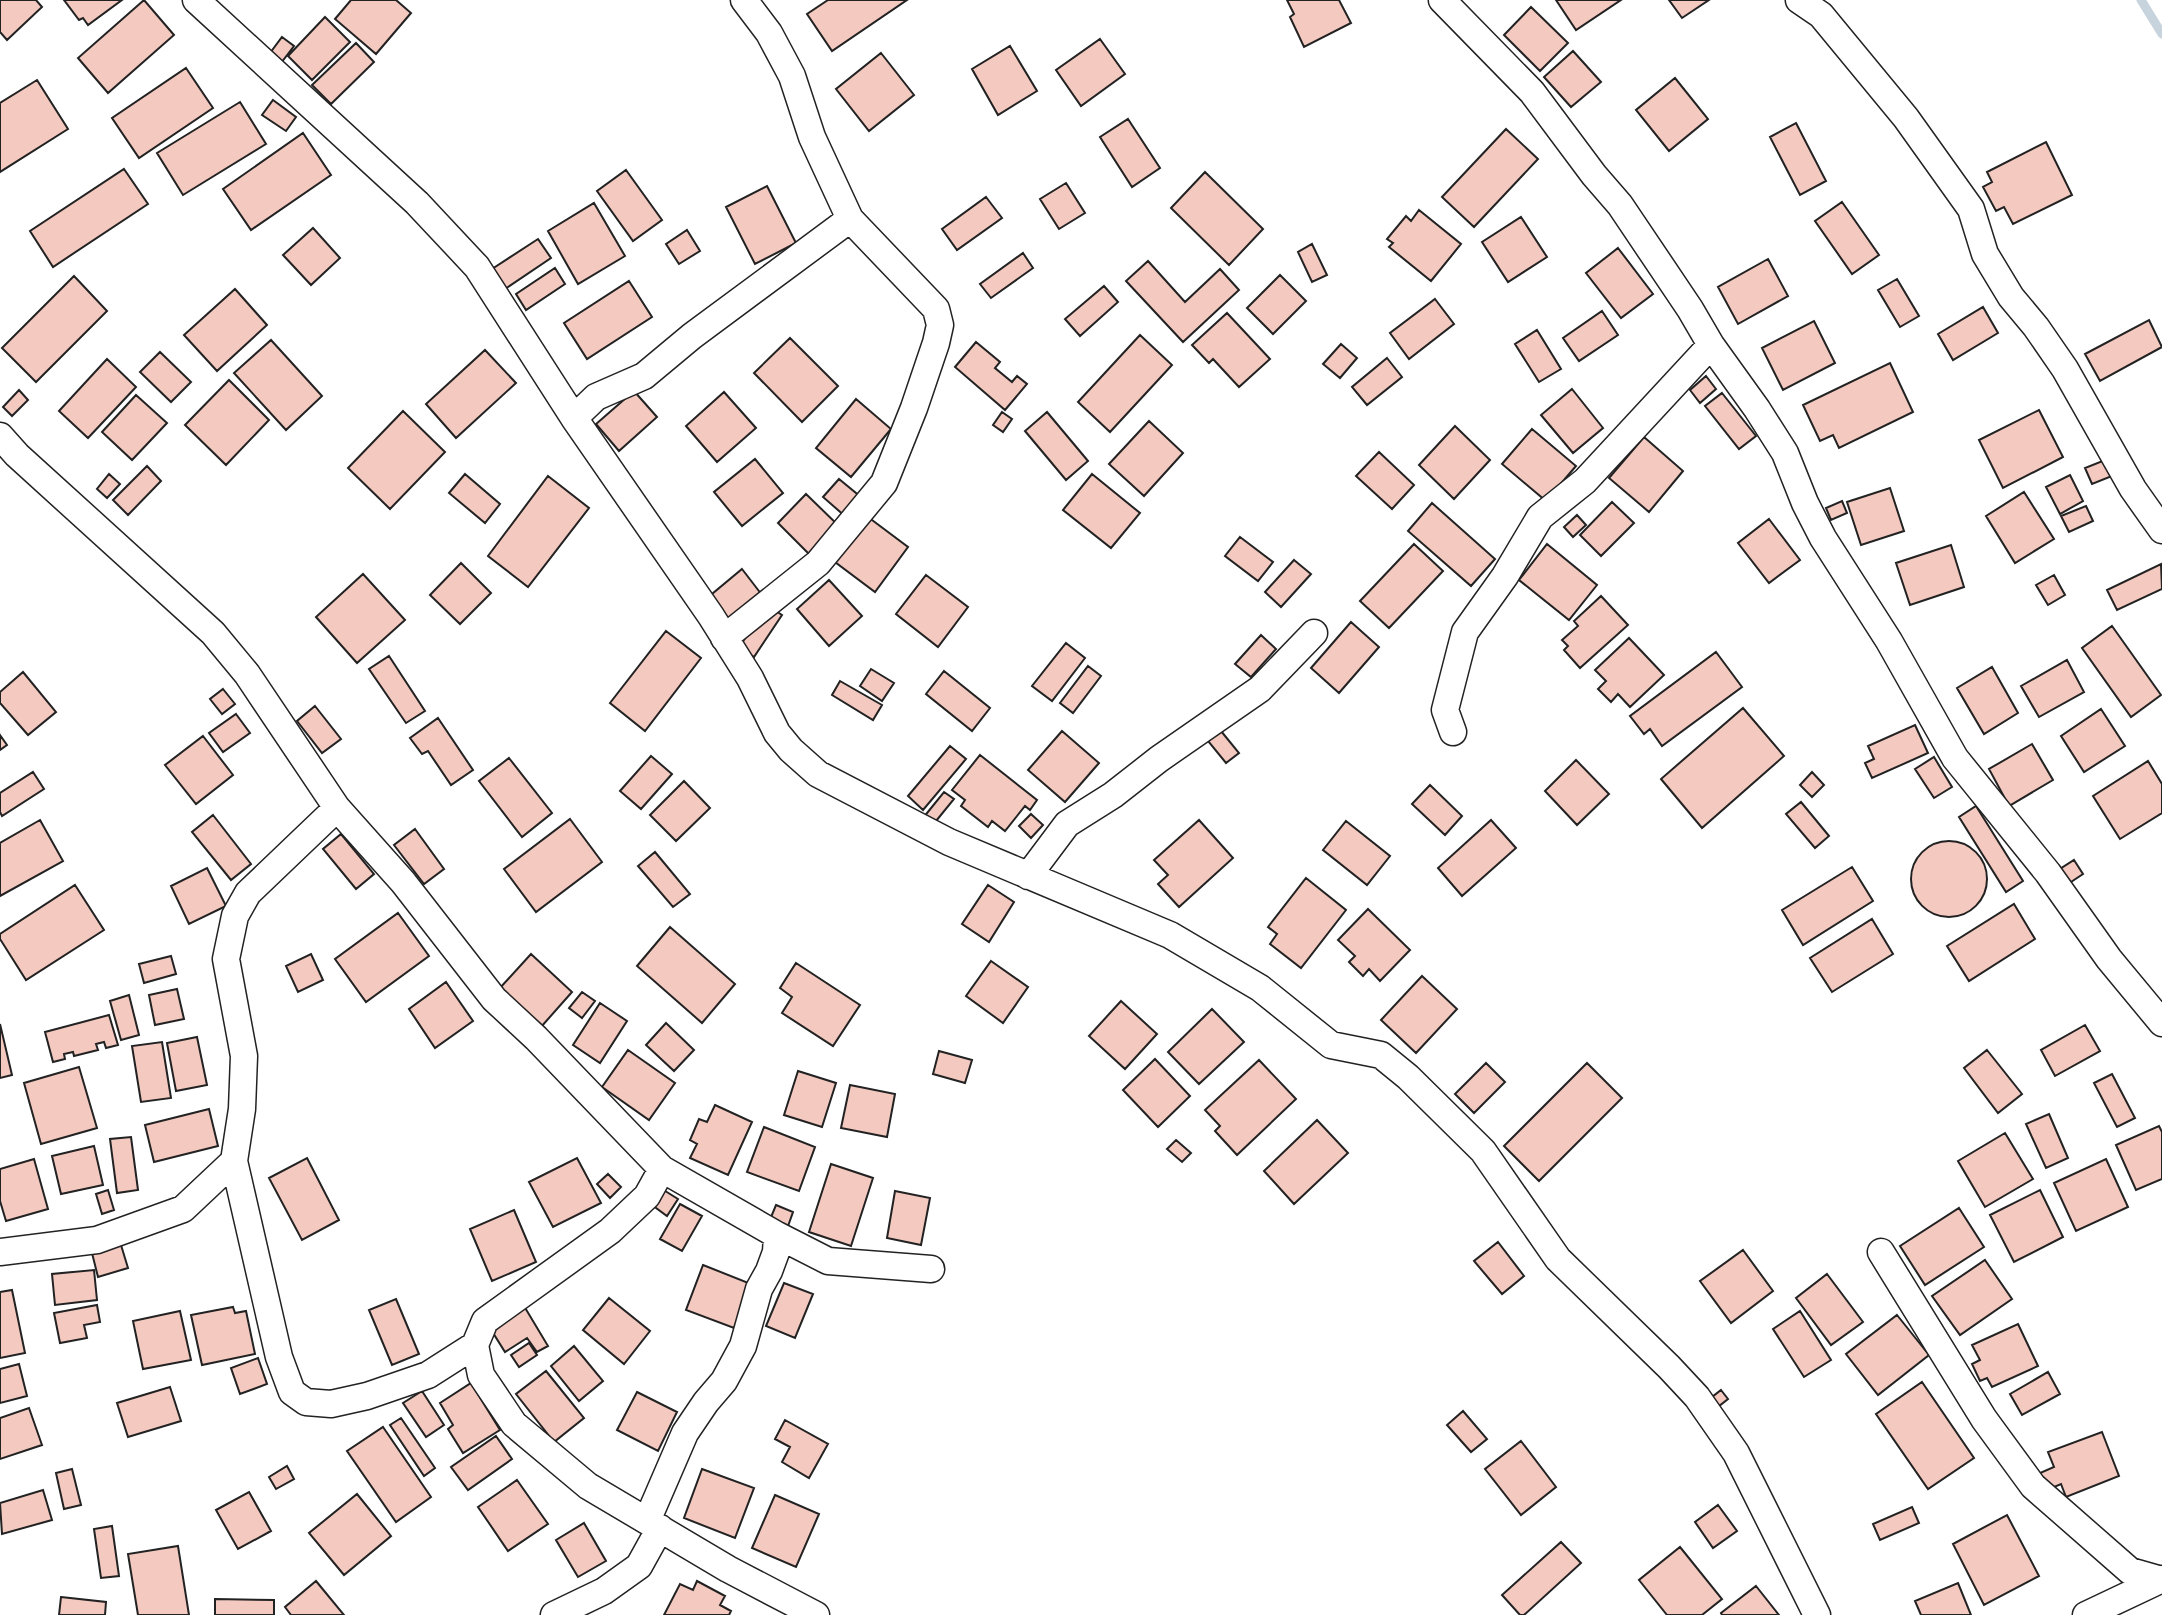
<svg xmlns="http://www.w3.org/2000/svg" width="2162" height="1615" viewBox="0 0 2162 1615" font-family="'Nunito Sans',sans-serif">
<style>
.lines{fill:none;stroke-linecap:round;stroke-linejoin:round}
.stream{stroke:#c7d3dd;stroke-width:9}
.building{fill:#f3c9c0;stroke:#222;stroke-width:2}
.minor-casing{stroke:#222;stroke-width:29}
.minor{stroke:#fff;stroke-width:26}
</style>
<rect width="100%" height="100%" fill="#fff"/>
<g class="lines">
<path class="stream" d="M2141 0 2162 34"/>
</g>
<path class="building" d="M0 0H36L42 7 7 40 0 32Z
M64 0H122L88 25 83 18 79 20Z
M144 0 174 35 108 93 78 58Z
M351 0H396L411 13 376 54 335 19Z
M828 0H907L832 51 807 14Z
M1287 0H1339L1351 23 1304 47 1290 17 1294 14Z
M1556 0H1621L1576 30Z
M1669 0H1709L1682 18Z
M1531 7 1568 43 1540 71 1504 35Z
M325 17 350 42 312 80 288 56Z
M282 37 294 46 281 63 270 53Z
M1100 39 1125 74 1081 106 1056 70Z
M356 43 374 62 331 104 312 85Z
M1010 46 1037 91 998 115 972 69Z
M1573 51 1601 82 1571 107 1544 77Z
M881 53 914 95 869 131 836 89Z
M186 68 213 108 139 158 112 118Z
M1675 78 1708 119 1669 151 1636 110Z
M37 80 68 129 0 172V103Z
M273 100 296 117 286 131 262 115Z
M240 102 266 144 183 195 157 153Z
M1128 119 1160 168 1132 187 1100 137Z
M1796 123 1826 181 1800 195 1770 137Z
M1506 129 1538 159 1474 227 1442 197Z
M303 133 331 175 251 230 223 189Z
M2046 142 2072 195 2013 224 2004 207 1996 211 1983 187 1992 182 1987 172Z
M124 169 148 204 53 267 30 231Z
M626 170 662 220 633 241 597 191Z
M1205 172 1263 229 1229 265 1171 208Z
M1066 183 1085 213 1059 229 1040 199Z
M767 186 796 243 755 264 726 207Z
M986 197 1002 218 957 250 942 229Z
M1842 202 1879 255 1852 274 1815 221Z
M594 203 625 256 578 284 548 231Z
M1419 210 1461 244 1431 281 1389 247 1393 243 1387 239 1406 216 1411 221Z
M1521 217 1547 257 1508 282 1482 242Z
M313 228 340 258 311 285 283 255Z
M687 230 700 251 679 264 666 244Z
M538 239 551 258 505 289 492 269Z
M1312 244 1327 275 1312 282 1298 252Z
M1618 248 1653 294 1621 318 1586 273Z
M1023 253 1033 268 991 298 980 284Z
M1768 259 1788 296 1738 324 1718 287Z
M1148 261 1185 302 1220 269 1239 290 1183 342 1126 281Z
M555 268 565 284 526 310 516 294Z
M1280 275 1306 301 1273 334 1247 308Z
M74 276 107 311 36 382 2 348Z
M1897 279 1919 316 1900 327 1878 290Z
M629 281 652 317 587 359 564 323Z
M1104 286 1118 302 1080 336 1065 319Z
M235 289 267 325 217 371 184 335Z
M1435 299 1454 324 1409 359 1390 333Z
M1983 307 1998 333 1953 360 1938 334Z
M1602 311 1618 335 1579 361 1563 338Z
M1227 313 1270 359 1239 387 1213 359 1209 363 1192 345Z
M2149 320 2162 347 2100 381 2085 354Z
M1814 321 1835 363 1783 390 1762 348Z
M1537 330 1561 369 1539 382 1515 344Z
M1140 335 1172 365 1110 432 1078 402Z
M790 338 838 386 802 422 754 373Z
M271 340 322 396 286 430 234 373Z
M976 342 1000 362 995 368 1012 382 1017 376 1027 384 1005 410 955 367Z
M1341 344 1357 358 1340 378 1323 364Z
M485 350 516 383 456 438 426 404Z
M160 352 191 382 171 402 140 372Z
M1387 358 1402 377 1367 405 1352 387Z
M107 359 136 387 88 438 59 411Z
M1890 363 1913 412 1839 448 1833 435 1820 441 1803 405Z
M1706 376 1716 389 1700 403 1690 390Z
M229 380 269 420 226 465 185 425Z
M1572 389 1603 428 1573 453 1541 415Z
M19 390 28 400 12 416 3 407Z
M634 391 657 417 619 451 596 424Z
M724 392 756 428 717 462 686 426Z
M1722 393 1756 436 1739 449 1705 406Z
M136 395 167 423 132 460 102 432Z
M856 399 891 429 851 477 816 448Z
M2039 410 2063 457 2003 488 1979 440Z
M403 411 445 452 390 509 348 468Z
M1002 412 1012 419 1003 432 993 425Z
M1047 412 1088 461 1066 480 1025 431Z
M1149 421 1183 453 1144 496 1109 464Z
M1455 426 1490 460 1454 499 1419 465Z
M1532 429 1576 466 1546 501 1502 464Z
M1644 437 1683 471 1649 512 1609 478Z
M1379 452 1414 485 1392 509 1356 476Z
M755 459 783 493 742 526 714 492Z
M2105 460 2112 476 2092 484 2085 468Z
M147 466 161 481 128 515 113 500Z
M109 474 120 484 107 498 97 489Z
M465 474 500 504 485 523 449 493Z
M1092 474 1140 513 1111 548 1063 510Z
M2070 475 2083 501 2060 514 2046 487Z
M548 476 589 508 528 587 488 556Z
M839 479 862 498 846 517 823 497Z
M1890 488 1904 531 1861 545 1847 502Z
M2024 492 2054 539 2015 563 1986 516Z
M806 494 843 530 814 559 778 523Z
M1842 501 1847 513 1831 520 1826 508Z
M1612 502 1634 523 1601 556 1580 535Z
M1432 503 1495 559 1471 586 1408 531Z
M2086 506 2093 521 2069 532 2061 516Z
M1577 515 1586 525 1573 537 1564 527Z
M868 517 908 547 875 592 835 562Z
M1769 519 1800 560 1769 583 1738 543Z
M1240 537 1273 562 1258 581 1225 556Z
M1414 544 1443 571 1389 628 1360 601Z
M1547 544 1597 585 1569 620 1519 580Z
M1951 545 1964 587 1910 605 1896 563Z
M1294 560 1311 574 1281 607 1265 592Z
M461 563 491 593 460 624 430 595Z
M2161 564 2162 589 2117 610 2107 590Z
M742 569 762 595 726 624 706 599Z
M363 574 405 620 357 663 316 617Z
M926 575 968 607 938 647 896 614Z
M2054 575 2065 595 2048 605 2036 585Z
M829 580 862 616 829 646 797 609Z
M1601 596 1628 625 1580 668 1564 650 1568 646 1562 640 1578 626 1574 621Z
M768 606 782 615 754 657 739 647Z
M1351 622 1379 647 1339 693 1311 668Z
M2112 626 2161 695 2131 717 2082 648Z
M666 631 701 658 645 731 610 703Z
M1261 635 1276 649 1251 677 1235 664Z
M1629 638 1664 675 1630 707 1618 694 1611 702 1598 689 1606 681 1595 670Z
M1066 643 1085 658 1052 701 1032 686Z
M1716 652 1742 687 1662 746 1650 729 1644 734 1630 716Z
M389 656 425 711 406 723 369 669Z
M2067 660 2084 692 2039 717 2021 686Z
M1088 666 1101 676 1073 713 1060 703Z
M1992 667 2018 713 1984 734 1957 688Z
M871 669 894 683 882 701 860 686Z
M944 671 990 708 972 731 926 694Z
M23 672 56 712 28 735 0 703V692Z
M840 681 882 705 873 720 832 695Z
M223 689 235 704 222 714 210 699Z
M315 706 341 739 322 753 297 721Z
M1743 708 1784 756 1702 828 1661 779Z
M2101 709 2125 746 2084 772 2061 736Z
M236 714 250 733 223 752 209 733Z
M438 718 473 770 451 785 428 751 422 754 410 738Z
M1915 725 1928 753 1872 778 1865 763 1874 759 1868 746Z
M1062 731 1099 763 1065 802 1028 770Z
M1221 731 1239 753 1226 763 1208 741Z
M0 735 7 745 0 750Z
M203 736 233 775 196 804 165 765Z
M2032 744 2053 780 2009 806 1989 769Z
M950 746 966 759 923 810 908 796Z
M980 755 1037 800 1030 810 1025 806 1005 831 992 821 988 827 961 806 965 800 952 790Z
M651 756 672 774 641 809 620 791Z
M1934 757 1952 787 1934 798 1915 769Z
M509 758 552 813 522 837 479 781Z
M1576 760 1609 794 1577 825 1545 791Z
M2148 761 2162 784V813L2120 839 2093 796Z
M33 772 44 789 2 816 0 812V793Z
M1812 772 1824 785 1812 797 1800 785Z
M684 781 710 808 676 841 650 815Z
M1430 785 1462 816 1445 835 1412 804Z
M944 792 954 799 932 826 923 818Z
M1801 802 1829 836 1815 848 1786 814Z
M1976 806 2023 881 2006 892 1959 817Z
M1031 814 1043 825 1031 838 1019 826Z
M213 815 251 864 231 880 192 832Z
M570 819 602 862 536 912 504 869Z
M40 820 63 861 0 896V843Z
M1199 820 1233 858 1179 907 1158 884 1168 875 1154 860Z
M1491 820 1516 848 1462 896 1438 868Z
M1346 821 1390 856 1367 885 1323 850Z
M415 829 444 869 424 884 394 845Z
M341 834 374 874 356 889 323 849Z
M1911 879a38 38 0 1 1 76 0a38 38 0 1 1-76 0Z
M655 852 690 894 673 907 638 866Z
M2074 860 2083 874 2062 888 2052 874Z
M1852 867 1873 901 1803 945 1782 910Z
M207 868 226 906 189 924 171 886Z
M1306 878 1346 910 1301 968 1270 944 1277 934 1268 927Z
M75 885 104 930 26 980 0 939V934Z
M988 885 1014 902 989 942 962 924Z
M2014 904 2035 939 1969 981 1947 946Z
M1368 909 1410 950 1380 981 1369 969 1363 976 1349 962 1355 956 1338 940Z
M398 913 429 956 366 1002 335 959Z
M1872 919 1893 954 1832 992 1810 958Z
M670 927 735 984 702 1023 637 966Z
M311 954 323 980 298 992 286 966Z
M531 954 572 992 541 1027 499 989Z
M171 956 176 974 144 983 139 964Z
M991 961 1028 987 1003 1023 966 996Z
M796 963 860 1005 833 1046 782 1013 792 997 780 988Z
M1422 976 1457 1009 1416 1053 1381 1020Z
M446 982 473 1021 435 1048 409 1009Z
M177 989 184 1019 155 1025 149 995Z
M582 992 595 1001 582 1018 569 1008Z
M129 995 139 1035 121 1040 110 1001Z
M1121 1001 1157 1034 1125 1069 1089 1036Z
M600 1003 627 1021 600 1063 573 1045Z
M1212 1009 1244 1042 1199 1084 1168 1052Z
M109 1015 118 1045 106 1048 104 1042 96 1044 98 1050 74 1056 73 1052 64 1054 65 1059 53 1062 45 1032Z
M666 1023 694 1050 674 1071 646 1045Z
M0 1024 12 1075 0 1078Z
M2085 1025 2100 1051 2055 1076 2041 1050Z
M197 1037 207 1085 176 1091 167 1043Z
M162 1042 171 1098 141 1102 132 1046Z
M628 1050 675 1083 649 1120 602 1087Z
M1987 1050 2022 1094 1998 1113 1964 1068Z
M939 1051 972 1060 965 1083 933 1074Z
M1155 1059 1190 1096 1158 1127 1123 1090Z
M1259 1060 1296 1099 1237 1155 1215 1131 1220 1126 1205 1110Z
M1486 1063 1505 1082 1474 1113 1455 1094Z
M1587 1063 1622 1098 1539 1181 1504 1146Z
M79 1067 97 1128 41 1144 24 1083Z
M798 1071 836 1083 822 1127 784 1115Z
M2112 1074 2135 1118 2117 1127 2094 1083Z
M850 1085 895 1094 887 1137 841 1128Z
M715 1105 752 1122 728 1175 690 1158 697 1144 690 1140 699 1119 707 1122Z
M209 1109 218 1146 154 1162 145 1125Z
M2049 1114 2068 1158 2046 1168 2026 1124Z
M1317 1120 1348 1153 1294 1204 1264 1171Z
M2159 1126 2162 1132V1179L2136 1190 2116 1145Z
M764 1127 815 1147 799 1191 747 1172Z
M2005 1133 2033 1179 1985 1207 1958 1161Z
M131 1137 138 1190 117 1193 110 1139Z
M1176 1140 1191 1153 1182 1162 1167 1149Z
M94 1146 103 1185 61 1194 52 1156Z
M307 1158 339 1220 302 1240 269 1178Z
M577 1158 601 1203 553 1227 529 1182Z
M34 1159 48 1209 6 1221 0 1201V1169Z
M2106 1159 2128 1207 2076 1231 2054 1183Z
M831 1164 873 1178 851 1246 809 1232Z
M608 1174 621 1187 610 1198 597 1184Z
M662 1189 678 1199 667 1216 652 1205Z
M108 1190 114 1210 102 1214 96 1194Z
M2040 1190 2063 1237 2014 1262 1990 1215Z
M895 1191 930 1198 921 1245 887 1238Z
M680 1204 702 1216 682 1251 660 1239Z
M776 1205 793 1212 787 1229 769 1222Z
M1959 1208 1984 1247 1925 1285 1900 1246Z
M514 1210 536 1262 492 1281 470 1229Z
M1498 1242 1524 1276 1502 1294 1474 1261Z
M121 1245 128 1268 98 1277 92 1253Z
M1743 1250 1773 1291 1731 1323 1700 1281Z
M1985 1260 2012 1299 1960 1335 1932 1296Z
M703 1265 751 1284 734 1328 686 1310Z
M94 1270 97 1300 55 1305 52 1274Z
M1827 1274 1863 1322 1831 1345 1796 1298Z
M784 1283 813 1294 795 1338 766 1326Z
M12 1290 25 1353 0 1358V1292Z
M609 1298 650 1331 624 1364 583 1330Z
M396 1299 419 1354 392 1365 369 1310Z
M97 1305 100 1322 84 1325 87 1338 60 1343 54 1313Z
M524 1306 548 1346 537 1352 527 1338 505 1352 490 1328Z
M233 1307 235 1313 246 1311 255 1354 202 1365 191 1315Z
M180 1311 191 1360 143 1369 133 1321Z
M1800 1311 1831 1360 1804 1377 1773 1329Z
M1897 1315 1929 1355 1878 1395 1846 1354Z
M2018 1324 2038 1366 1992 1387 1987 1378 1980 1381 1972 1364 1980 1360 1972 1345Z
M529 1343 537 1355 519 1367 511 1355Z
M574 1346 603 1381 579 1401 551 1366Z
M258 1358 267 1384 240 1394 231 1368Z
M19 1364 27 1396 0 1403V1369Z
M546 1371 584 1418 554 1442 516 1394Z
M2048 1372 2060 1394 2022 1415 2010 1394Z
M1922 1382 1974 1458 1928 1489 1876 1414Z
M471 1383 500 1430 463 1453 448 1429 453 1425 440 1403Z
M170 1387 181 1421 128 1437 117 1403Z
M1721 1390 1728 1399 1714 1410 1707 1401Z
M422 1391 444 1425 426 1437 403 1403Z
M637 1392 677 1412 658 1451 617 1430Z
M29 1408 42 1445 0 1459V1418Z
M1463 1411 1487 1439 1471 1452 1447 1425Z
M401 1418 435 1468 424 1476 390 1425Z
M785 1420 828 1444 809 1478 782 1462 790 1447 775 1439Z
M383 1427 431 1497 396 1522 347 1451Z
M2102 1432 2119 1476 2066 1497 2061 1484 2047 1490 2040 1473 2054 1467 2048 1452Z
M496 1436 512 1459 468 1490 451 1467Z
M1521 1441 1556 1487 1521 1515 1485 1469Z
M287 1466 294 1479 276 1489 269 1477Z
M72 1469 81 1505 64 1509 56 1473Z
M702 1469 754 1488 735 1538 684 1518Z
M517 1480 548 1524 508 1551 478 1507Z
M43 1490 52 1520 2 1534 0 1503Z
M249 1492 271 1531 238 1549 216 1510Z
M357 1494 391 1536 344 1575 309 1533Z
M775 1495 819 1514 796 1567 752 1548Z
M1718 1505 1737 1531 1713 1548 1695 1522Z
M1912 1507 1919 1523 1880 1540 1873 1524Z
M2007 1515 2039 1576 1984 1605 1953 1544Z
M584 1523 606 1561 578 1577 556 1540Z
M112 1526 119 1576 101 1578 94 1529Z
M1561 1542 1581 1563 1524 1615H1520L1502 1595Z
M178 1546 189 1615H138L128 1554Z
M1680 1547 1722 1599 1702 1615H1667L1639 1580Z
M316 1581 344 1615H291L285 1607Z
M697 1581 725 1596 720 1605 731 1611 729 1615H664L680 1584 693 1590Z
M1958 1583 1971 1615H1921L1915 1601Z
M1756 1586 1779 1615H1722L1721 1613Z
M61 1597 106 1602 105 1615H59Z
M215 1599 274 1600V1615H215Z"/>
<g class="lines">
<defs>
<path id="minor" d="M196 0 417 203 477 267 574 418 711 616 750 678 777 733 791 750 818 774 949 842 1170 935 1260 988 1331 1045 1381 1055 1408 1077 1483 1151 1558 1259 1669 1367 1697 1397 1736 1453 1817 1615
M1442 0 1532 92 1594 175 1620 205 1690 309 1711 345 1757 409 1785 453 1805 503 1823 538 1889 641 1955 758 2048 873 2109 959 2162 1023
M1799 0 1821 15 1906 118 1971 209 1985 254 2011 297 2036 327 2065 369 2133 489 2162 530
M574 418 596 397 644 376 692 336 850 219
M0 436 17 455 213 633 247 674 337 808 403 882 494 999 536 1038 662 1169 777 1235 776 1252 769 1271 759 1289 743 1346 724 1381 706 1402 685 1433 647 1521
M724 638 818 563 884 483 914 408 936 343 940 325 936 309 850 219 812 137 792 76 769 33 744 0
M1453 732 1445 710 1465 632 1505 576 1540 517 1585 481 1711 345
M1028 876 1067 824 1113 795 1159 759 1260 689 1314 633
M234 1161 279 1357 292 1392 306 1402 331 1404 367 1396 428 1375 475 1345
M662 1169 647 1196 610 1231 485 1321 475 1345 481 1375 514 1424 588 1486 728 1569 816 1615
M777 1235 828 1261 931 1269
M0 1252 97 1240 183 1209 234 1161 242 1109 244 1056 226 959 235 916 248 893 337 808
M1881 1252 1984 1419 2033 1486 2130 1571 2158 1579
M554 1615 604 1591 639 1566 660 1528
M2086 1615 2162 1579"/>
</defs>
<use href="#minor" class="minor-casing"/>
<use href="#minor" class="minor"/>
</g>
</svg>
